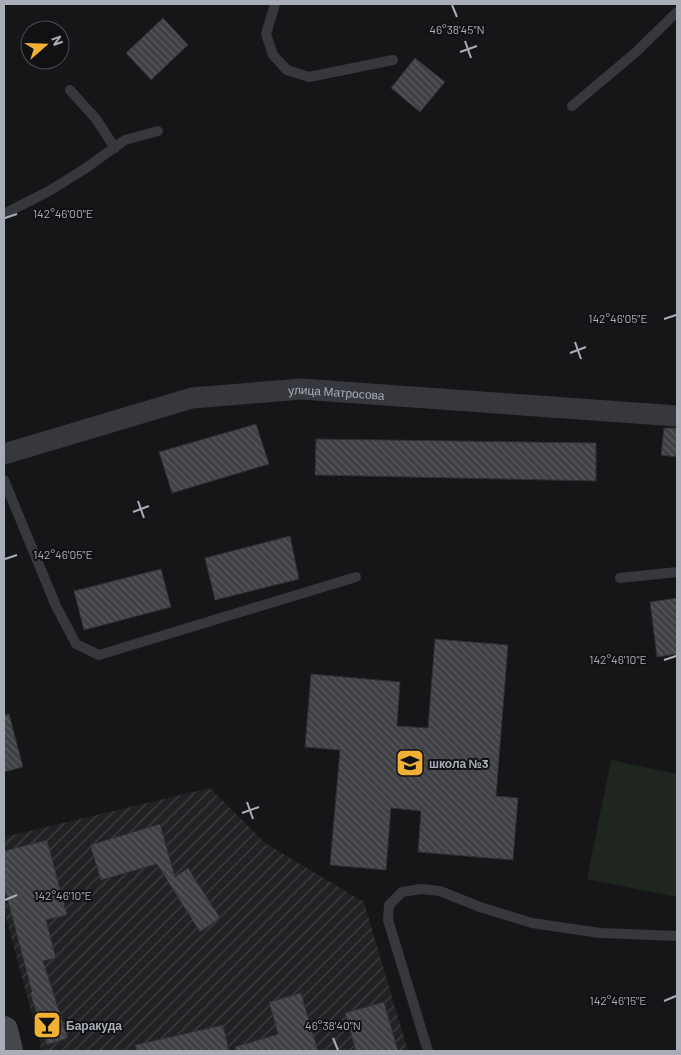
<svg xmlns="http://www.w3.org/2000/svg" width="681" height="1055" viewBox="0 0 681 1055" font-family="Barlow,sans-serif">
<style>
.industrial{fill:url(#industrial-furrows)}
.garden{fill:#1e261f}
.building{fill:url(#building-back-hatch);stroke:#303034}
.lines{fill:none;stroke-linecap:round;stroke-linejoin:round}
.lane{stroke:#37383d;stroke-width:10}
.street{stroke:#37383d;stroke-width:21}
.secondary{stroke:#45474d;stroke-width:28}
.ticks{fill:none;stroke:#a8adb8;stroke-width:2}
.labels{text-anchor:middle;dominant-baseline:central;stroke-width:4;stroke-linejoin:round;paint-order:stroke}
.street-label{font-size:12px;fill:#a8adb8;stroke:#111113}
.poi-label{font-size:12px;font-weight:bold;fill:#a8adb8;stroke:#111113;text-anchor:start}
.ticks-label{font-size:12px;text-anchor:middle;fill:#a8adb8;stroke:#111113;stroke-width:4;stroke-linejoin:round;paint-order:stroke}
</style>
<defs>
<pattern id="industrial-furrows" width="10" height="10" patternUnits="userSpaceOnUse" patternTransform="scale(1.25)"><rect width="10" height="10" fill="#222225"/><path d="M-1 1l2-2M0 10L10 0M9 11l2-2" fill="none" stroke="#3f3f43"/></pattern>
<pattern id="building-back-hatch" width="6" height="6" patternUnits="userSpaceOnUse" patternTransform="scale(1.25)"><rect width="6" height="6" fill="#404145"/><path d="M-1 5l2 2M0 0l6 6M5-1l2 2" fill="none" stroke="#595a5e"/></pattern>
</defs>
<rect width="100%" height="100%" fill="#161618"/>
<path class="industrial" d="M210 788 265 843 364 902 408 1051H42L4 911V837Z"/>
<path class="garden" d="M611 760 677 774V897L587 879Z"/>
<path class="building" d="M163 18 188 45 151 80 126 53Z
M415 58 445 82 420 112 391 88Z
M256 424 269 464 172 493 159 452Z
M664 428H677V457L661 455Z
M316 439 596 443V481L315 475Z
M290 536 299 579 215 600 205 558Z
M161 569 171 607 84 630 74 591Z
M677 598V654L657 657 650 602Z
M435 639 508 645 496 796 518 798 513 860 418 852 421 811 391 808 386 870 330 865 340 750 305 747 311 674 400 682 397 726 428 728Z
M9 714 23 767 4 772V715Z
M160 824 175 877 188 868 220 918 200 932 157 864 101 880 90 845Z
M47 840 67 915 46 920 56 958 43 961 68 1038 47 1045 30 993 32 992 4 886V851Z
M301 993 318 1051H236L235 1047 278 1034 269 1002Z
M384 1002 398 1051H356L345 1013Z
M223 1025 229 1051H136L135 1045Z"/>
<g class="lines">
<path class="lane" d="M275 4 266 34 273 55 287 70 309 77 393 60
M70 90 96 119 115 148
M572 106 636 52 677 12
M4 214 49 191 86 168 125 140 158 131
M4 480 56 606 76 644 99 655 356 577
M620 578 677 572
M428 1051 388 920 389 905 402 892 421 889 440 891 480 907 532 923 600 933 677 936"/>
<path class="street" id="s1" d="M4 454 192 398 301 389 677 416"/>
<path class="secondary" d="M4 1030 9 1051"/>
</g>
<path class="ticks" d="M452 5 457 17M465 41 471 58M460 52 477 46M5 218 17 214M664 319 676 315M575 342 581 359M570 353 586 347M138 501 144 518M133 512 149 506M5 559 17 555M664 660 676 656M247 802 253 819M242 813 259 807M5 900 17 895M664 1001 676 996M333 1038 338 1050"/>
<defs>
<symbol id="school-square" viewBox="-11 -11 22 22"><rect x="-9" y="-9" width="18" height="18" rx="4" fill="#f2b134" stroke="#111113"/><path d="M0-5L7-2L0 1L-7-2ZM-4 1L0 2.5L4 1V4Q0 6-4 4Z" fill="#111"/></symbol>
<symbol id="bar-square" viewBox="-11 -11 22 22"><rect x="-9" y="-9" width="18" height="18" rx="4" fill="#f2b134" stroke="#111113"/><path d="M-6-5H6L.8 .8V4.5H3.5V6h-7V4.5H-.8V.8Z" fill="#111"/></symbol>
</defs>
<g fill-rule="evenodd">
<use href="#school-square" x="394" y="747" width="32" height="32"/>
<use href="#bar-square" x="31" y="1009" width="32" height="32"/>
</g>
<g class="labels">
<g class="street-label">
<text stroke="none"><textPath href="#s1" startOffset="341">улица Матросова</textPath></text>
</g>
<g class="poi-label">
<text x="429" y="763">школа №3</text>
<text x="66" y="1025">Баракуда</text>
</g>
</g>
<g class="ticks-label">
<text x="457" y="34">46°38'45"N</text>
<text x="63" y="218">142°46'00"E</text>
<text x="618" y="323">142°46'05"E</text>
<text x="63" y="559">142°46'05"E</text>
<text x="618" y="664">142°46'10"E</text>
<text x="63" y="900">142°46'10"E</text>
<text x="618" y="1005">142°46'15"E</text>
<text x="333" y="1030">46°38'40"N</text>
</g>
<rect width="681" height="1055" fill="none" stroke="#a8adb8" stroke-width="10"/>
<g transform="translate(45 45) rotate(70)"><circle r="24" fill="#111113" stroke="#4d4f55"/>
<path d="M0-4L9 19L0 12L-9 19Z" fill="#f2b134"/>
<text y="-8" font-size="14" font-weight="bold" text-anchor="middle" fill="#a8adb8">N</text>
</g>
</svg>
